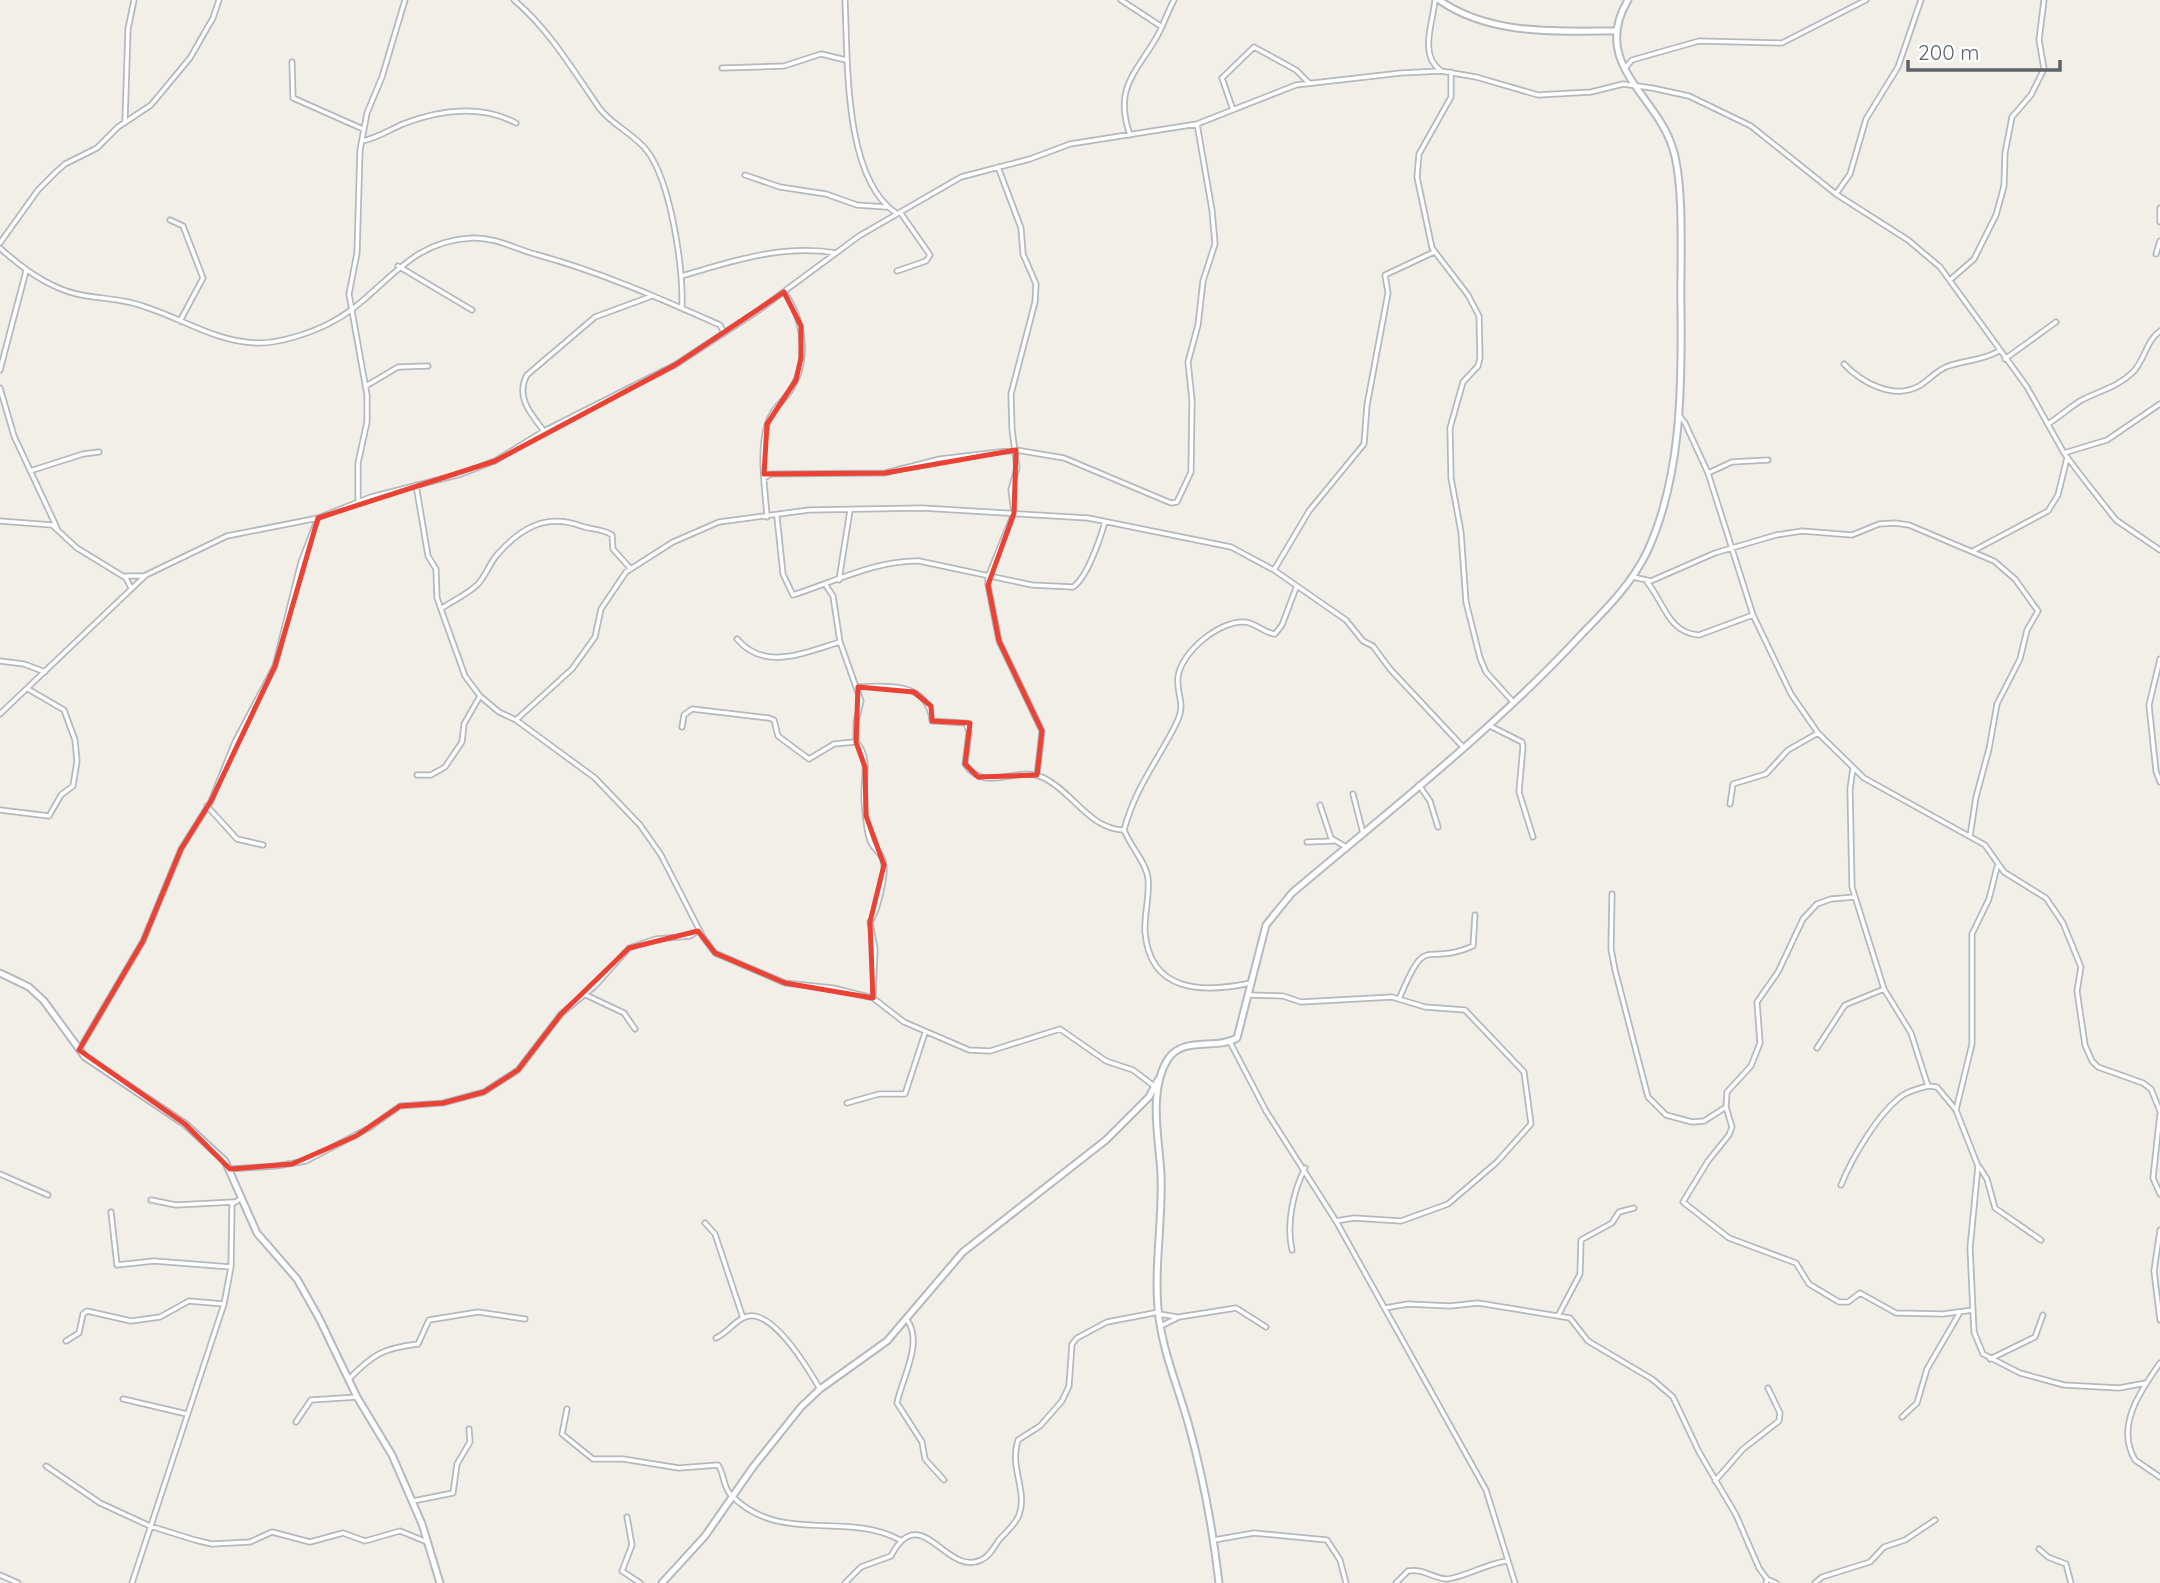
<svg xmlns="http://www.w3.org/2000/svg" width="2160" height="1583" viewBox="0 0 2160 1583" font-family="Quicksand,sans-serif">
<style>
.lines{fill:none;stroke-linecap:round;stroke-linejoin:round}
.minor-casing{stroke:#b5b8bc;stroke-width:7}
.tertiary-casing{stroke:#b5b8bc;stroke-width:9}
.secondary-casing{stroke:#b6babf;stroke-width:9}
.minor{stroke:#fff;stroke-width:3.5}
.tertiary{stroke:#fff;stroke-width:5}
.secondary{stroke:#fff;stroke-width:5}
.marked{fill:none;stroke:#ea4335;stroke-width:5;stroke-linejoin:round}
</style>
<rect width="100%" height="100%" fill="#f1efe8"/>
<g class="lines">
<defs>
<path id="minor" d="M514 0C549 29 574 72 600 109 613 126 635 134 648 152 671 184 683 266 682 306
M845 0C848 59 843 177 896 213
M1121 0 1162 27
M1435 0C1433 22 1419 55 1440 70
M292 62 293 98 363 129
M1626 67 1632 60 1699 41 1782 43 1866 0
M722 68 784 66 821 54 846 60
M1451 72V97L1419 154 1417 177 1432 248 1468 295 1479 316 1480 358 1478 366 1463 382 1450 428 1451 478 1461 532 1466 602 1480 658 1486 672 1514 703
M1233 110 1222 78 1254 47 1296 70 1308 82
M125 121 128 29 134 0
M1130 135C1114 89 1134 75 1155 40 1163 27 1167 13 1174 0
M362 141C377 138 389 130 403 124 440 110 480 104 516 123
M998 167 1021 228 1023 254 1036 284 1035 302 1011 394 1012 429 1017 468 1011 490 1014 513 988 577V585L999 641 1042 731 1037 775
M745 175 780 187 826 194 857 205 886 207
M1836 194 1850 174 1866 119 1898 67 1921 0
M2160 208V222
M170 220 183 226 203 278 180 321
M0 243 38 190 55 173 65 164 97 148 118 127 151 105 190 58 213 18 219 0
M0 248C19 265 37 279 61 289 82 298 105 297 128 302 172 311 212 343 259 343 280 343 311 333 330 323 383 296 404 241 472 238 496 237 515 249 538 255 601 272 661 299 720 325L723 331
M2156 254 2160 241
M398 266 472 310
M897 271 926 261 930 255 900 212
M682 276C731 261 784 244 836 253
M1950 280 1974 259 1996 215 2004 186 2005 153 2012 117 2031 95 2044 69 2039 40 2044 0
M2005 359 2056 322
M1844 364C1862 383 1894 400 1919 386 1928 381 1936 371 1946 367 1964 360 1982 361 1999 351
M0 370 26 271
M366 386 398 367 428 366
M0 388 14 436 57 528
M1679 415 1685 423 1708 473 1753 615 1791 694 1818 733 1864 778 1985 845 2004 872 2046 898 2063 923 2081 967 2077 991 2085 1045 2092 1061 2098 1067 2143 1083 2151 1089 2160 1111
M2048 424C2059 417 2069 408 2080 401 2098 391 2117 388 2133 372 2145 360 2146 341 2160 331
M544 431C531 414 515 397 527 375L595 317 652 296
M2064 453 2107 440 2160 404
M30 471 83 454 99 452
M1708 473 1732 462 1768 460
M764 478 771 474 885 473 940 459 1016 450 1064 458 1171 503 1177 502 1191 472 1192 400 1188 362 1198 325 1203 281 1215 244 1212 210 1197 124
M416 485 428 556 436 569 437 598 465 676 480 696 499 712 516 720 595 778 640 825 661 855 703 937 715 953 785 983 833 988 873 998 904 1022 969 1050 990 1051 1060 1029 1106 1061 1133 1070 1154 1086
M358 501V463L367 422V395L349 294 357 253 360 150 367 113 382 77 405 0
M767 517C765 487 759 454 767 425 771 411 780 404 788 394 810 363 805 321 784 292
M777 517 783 574 793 595C834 582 876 560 919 561L1032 585 1073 587C1087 578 1100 539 1105 522
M0 521 52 525 77 548 126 578 131 588
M1973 551 2048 511 2058 495 2067 458
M1274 570 1309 511 1364 444 1367 405 1388 293 1385 275 1434 252
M126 576H143
M1633 577 1651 581 1715 553 1776 535 1802 531 1852 535 1879 524 1895 523 1909 525 1994 561 2015 579 2038 611 2027 630 2020 659 1997 704 1989 749 1976 797 1970 836
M839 580 850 510
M1647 582C1664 602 1668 633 1699 635L1753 615
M825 584 833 596 840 642 861 701 856 722V742C871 756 863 781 864 799 865 811 866 832 871 843 876 852 883 853 884 866 885 879 877 913 870 922L875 949 873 998
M442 608C454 600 468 594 478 584 486 575 489 565 496 556 520 528 546 513 581 526 592 530 601 528 612 535L613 549 630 568
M737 639C765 672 805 652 840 642
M2160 659 2149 705 2156 771 2160 782
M0 661 24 664 45 672
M858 687C889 685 929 683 932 721L966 723 969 732 965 764C986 795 1016 764 1044 778 1073 792 1089 829 1124 830
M0 714 146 575 227 536 318 518 371 497 461 474 495 461 544 431 675 365 759 310 859 236 961 177 1030 159 1070 144 1197 124 1296 85 1401 73 1441 71 1476 77 1538 95 1591 92 1623 84 1652 88 1689 96 1751 126 1836 194 1908 240 1940 267 2027 387 2064 453 2086 482 2116 520 2160 550
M516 720 572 669 595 637 601 609 626 572 673 542 719 522 809 510 922 508 1088 518 1231 547 1274 570 1346 620 1363 641 1373 646 1390 669 1463 747
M1490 726 1522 742 1523 746 1519 792 1533 837
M682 727 684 715 692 709 769 718 774 720 778 736 809 759 834 744 855 742
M1853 768 1850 789 1852 887 1884 989 1911 1033 1928 1086 1937 1087 1956 1110 1978 1166 1970 1248 1974 1332 1983 1354 2020 1373 2064 1385 2119 1388 2146 1383
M417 775H431L445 767 462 742 464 724 480 696
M1419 785 1430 801 1438 827
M1353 794 1363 833
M1730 804 1733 784 1766 774 1788 750 1818 733
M1320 805 1331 838 1346 847
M207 806 237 839 263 845
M0 810 49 816 61 795 73 786 77 761 75 740 64 710 28 689
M1307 842 1333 841
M1612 894 1611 949 1615 970 1648 1097 1666 1115 1692 1122 1704 1121 1726 1107
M1855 897 1831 899 1817 904 1803 919 1778 972 1757 1002 1760 1043 1751 1066 1727 1092 1726 1107 1732 1127 1729 1135 1708 1161 1683 1202 1729 1238 1796 1263 1809 1284 1839 1302H1848L1860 1293 1896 1313 1943 1314 1973 1310
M1251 983C1203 993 1150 993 1145 932 1144 914 1150 896 1148 878 1146 862 1130 846 1124 830 1135 788 1157 762 1176 724 1187 702 1176 697 1178 677 1181 652 1220 620 1245 622 1256 623 1264 633 1275 634L1282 625 1296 588
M586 995 624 1013 635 1029
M1249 995 1283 996 1301 1002 1392 997 1425 1007 1465 1010 1524 1072 1531 1124 1497 1162 1448 1204 1401 1221 1354 1218 1336 1221
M1399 999C1428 930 1422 968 1473 946L1475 915
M1230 1042 1266 1111 1336 1221 1486 1490 1515 1583
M80 1048 143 941 181 849 211 801 235 742 275 666 301 562 318 518
M1817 1048 1845 1005 1884 989
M847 1103 879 1094H905L925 1033
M1956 1110 1972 1044V934L1989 899 1997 867
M2160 1114 2153 1178 2160 1194
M1980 1168 1987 1179 1995 1208 2041 1240
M230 1169 276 1166 306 1161 369 1128 400 1106 443 1103 484 1092 518 1070 561 1014 595 986 629 948 656 939 690 936 699 930
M0 1174 48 1195
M1841 1185C1852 1158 1878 1113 1903 1095 1910 1091 1920 1088 1928 1086
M151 1200 176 1205 234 1202
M111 1212 117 1265 154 1261 231 1267
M705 1223 715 1234 743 1318
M2160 1230 2154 1271 2160 1320
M1292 1250C1286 1224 1293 1192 1305 1168
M1385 1308 1408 1304 1450 1306 1478 1303 1570 1318 1588 1341 1652 1379 1673 1397 1699 1452 1736 1515 1759 1568 1767 1579 1766 1583
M1159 1314 1177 1317
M1559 1314 1580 1274 1581 1240 1612 1223 1619 1212 1634 1208
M907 1320C924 1342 901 1381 897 1403L922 1442 925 1459 944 1480
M1161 1326 1179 1317 1236 1308 1266 1327
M716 1338C727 1333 733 1323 743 1318 770 1303 809 1370 820 1389
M66 1341 79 1333 83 1314 87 1311 131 1321 160 1317 189 1301 224 1304
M1990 1359 2035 1337 2043 1315
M2160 1363C2141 1390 2115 1426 2135 1460L2160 1477
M349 1379C373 1354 384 1348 418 1344L429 1320 478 1312 525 1319
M123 1399 187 1414
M567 1409 562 1434 593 1459H623L679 1468 718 1465C724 1473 723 1486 730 1494 779 1546 845 1510 900 1540
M1902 1417 1917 1403 1927 1369 1959 1314
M296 1422 311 1400 357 1397
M46 1466 100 1503 150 1526 195 1540 212 1544 250 1542 272 1532 310 1542 343 1533 365 1541 400 1531 427 1542
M1715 1481 1743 1449 1779 1421 1780 1413 1768 1388
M413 1501 453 1493 457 1464 470 1442 469 1429
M627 1517 632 1545 622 1571 640 1583
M1214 1540 1254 1533 1327 1540 1340 1560 1346 1583
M2039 1549 2048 1557 2066 1564 2071 1583
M0 1575 18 1583
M1767 1579 1776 1583
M132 1583 224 1304 231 1267 232 1204 242 1198
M845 1583 861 1567 891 1556C921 1499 946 1577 981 1560 989 1557 994 1547 999 1540 1006 1532 1015 1525 1019 1515 1028 1491 1009 1468 1018 1440L1040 1426 1062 1401 1069 1386 1072 1344 1077 1338 1107 1322 1159 1312
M1396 1583 1408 1571C1422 1568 1433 1578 1446 1579 1460 1579 1488 1563 1507 1561
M1815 1583 1822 1577 1870 1562 1884 1547 1905 1540 1935 1520"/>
<path id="tertiary" d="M1439 0C1491 36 1556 31 1617 31
M0 973 29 987 44 1001 85 1057 185 1124 225 1161 257 1233 297 1279 319 1318 357 1397 392 1455 422 1524 440 1583
M662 1583 705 1536 753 1467 801 1407 820 1389 887 1341 963 1252 1106 1140 1149 1097 1158 1080"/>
<path id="secondary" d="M1219 1583C1213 1530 1203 1477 1189 1426 1179 1390 1164 1355 1159 1318 1153 1270 1163 1222 1161 1174 1159 1139 1148 1090 1168 1059 1183 1036 1216 1050 1237 1038L1266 925 1292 893C1390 810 1493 730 1580 636 1605 610 1631 585 1647 552 1681 479 1682 389 1681 309 1680 266 1685 188 1673 149 1657 95 1590 64 1628 0"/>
</defs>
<use href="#minor" class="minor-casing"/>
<use href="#tertiary" class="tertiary-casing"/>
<use href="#secondary" class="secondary-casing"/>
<use href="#minor" class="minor"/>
<use href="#tertiary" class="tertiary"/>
<use href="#secondary" class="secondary"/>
</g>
<path class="marked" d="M784 292 801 326V358L796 380 767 424 764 474 885 473 1016 450 1014 513 988 585 999 641 1042 731 1037 775 978 777 965 764 970 723 932 721 931 706 914 692 858 687 856 742 865 767 866 816 884 865 870 922 873 998 785 983 715 953 698 931 629 948 561 1014 518 1070 484 1092 443 1103 400 1106 356 1136 292 1164 230 1169 185 1124 79 1050 143 941 181 849 211 801 275 666 318 518 495 461 675 365Z"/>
<path d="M1908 60v10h152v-10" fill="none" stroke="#5f6368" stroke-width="3.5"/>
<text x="1918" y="60" font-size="21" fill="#5f6368" stroke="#ffffff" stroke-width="5" paint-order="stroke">200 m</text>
</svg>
